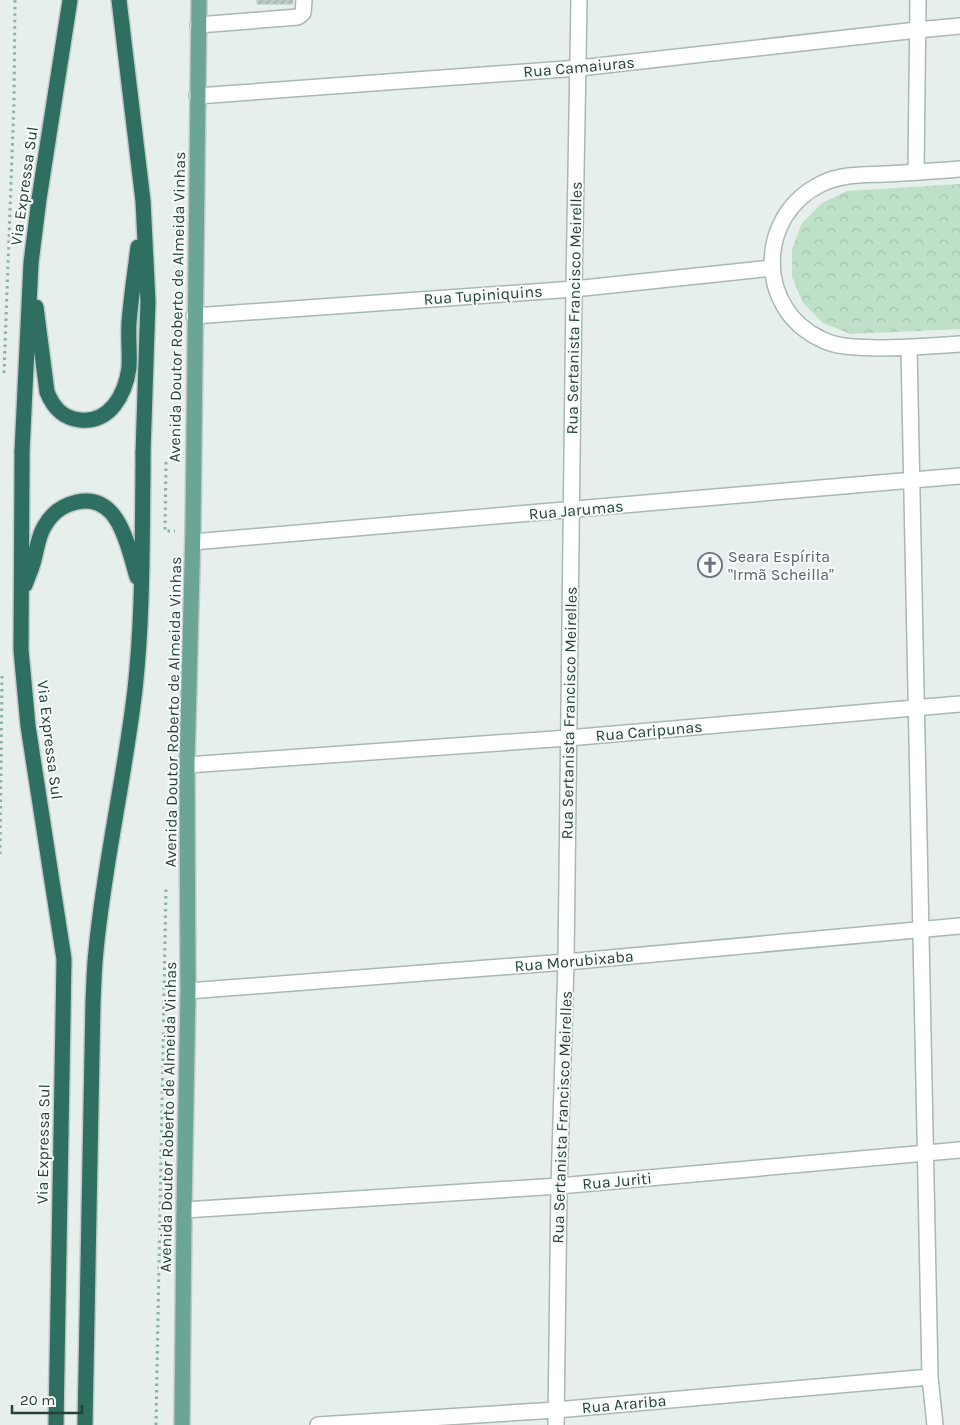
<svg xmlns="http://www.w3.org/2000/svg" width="960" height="1425" viewBox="0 0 960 1425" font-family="Karla,sans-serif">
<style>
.forest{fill:url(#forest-crowns)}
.building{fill:url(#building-hatch);stroke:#b8c9c2}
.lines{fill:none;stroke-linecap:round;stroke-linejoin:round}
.minor-casing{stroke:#a8b8b2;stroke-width:18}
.major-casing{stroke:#c2cac8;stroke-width:18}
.highway-casing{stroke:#c2cac8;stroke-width:18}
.path{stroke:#86b3a5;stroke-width:3;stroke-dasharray:2.5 4;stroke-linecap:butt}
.minor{stroke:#fff;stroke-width:15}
.major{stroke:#6aa596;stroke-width:15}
.highway{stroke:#2f6f62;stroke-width:15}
.highway-bridge-casing{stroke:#c2cac8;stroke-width:18;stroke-linecap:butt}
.highway-bridge{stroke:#2f6f62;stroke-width:15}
.labels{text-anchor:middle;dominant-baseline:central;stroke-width:4;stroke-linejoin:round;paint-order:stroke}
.street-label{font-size:16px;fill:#24423a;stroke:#f7fbf9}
.worship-label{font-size:16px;fill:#5b616d;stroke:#f7fbf9;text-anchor:start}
</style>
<defs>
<pattern id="forest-crowns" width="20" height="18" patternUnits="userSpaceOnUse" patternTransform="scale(1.25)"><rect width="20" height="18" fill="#bfe0c8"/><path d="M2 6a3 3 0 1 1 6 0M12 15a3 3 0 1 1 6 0" fill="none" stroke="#a4c1ad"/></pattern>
<pattern id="building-hatch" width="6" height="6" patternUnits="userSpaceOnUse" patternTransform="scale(1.25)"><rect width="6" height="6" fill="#bbcac4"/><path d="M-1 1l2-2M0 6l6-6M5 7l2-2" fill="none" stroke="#98a6a0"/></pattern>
</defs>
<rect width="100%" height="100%" fill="#e6efeb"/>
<path class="forest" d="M960 184V329L851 334 823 323 803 303 792 277V249L802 223 822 203 847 191Z"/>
<path class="building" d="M257 0H293V4H257Z"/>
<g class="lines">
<defs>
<path id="minor" d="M198 25 298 17 303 13 304 0
M197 96 579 68 917 30 960 26
M960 169C935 171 909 173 884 174 863 175 840 174 821 184 757 215 755 308 821 339 838 348 857 347 876 348 904 348 932 346 960 344
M916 172 918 0
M194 316 574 289 772 268
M909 348 930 1377 935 1425
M193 542 960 476
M187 765 568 738 960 704
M188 991 566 962 960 926
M184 1210 559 1186 960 1150
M318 1425 556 1410 930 1377
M556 1425 559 1186 566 962 574 289 579 0"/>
<path id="major" d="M182 1425 184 1210 188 991 187 765 193 529 199 0"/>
<path id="highway" d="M119 0 143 201 148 301 143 453
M36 307 47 392C53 407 62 418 80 420 110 423 125 395 129 368 130 353 128 338 129 323 131 297 135 272 138 247
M22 452 31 263 39 199 70 0
M22 466 21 650 28 726 64 959 56 1425
M25 585C28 577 32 568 34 560 37 549 38 537 44 527 51 514 63 505 77 502 120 493 128 548 137 577
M85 1425 93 1001C94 984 94 968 96 951 104 864 125 777 135 689 143 617 142 543 143 470"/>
</defs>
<use href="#minor" class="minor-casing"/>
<use href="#major" class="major-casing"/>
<use href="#highway" class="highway-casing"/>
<path class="path" d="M4 373 14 102 15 0
M166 462 165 531H175
M0 854 2 674
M156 1425 166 886"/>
<use href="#minor" class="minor"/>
<use href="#major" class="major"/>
<use href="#highway" class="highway"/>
<defs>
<path id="highway-bridge" d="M22 466V452
M143 470V453"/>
</defs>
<use href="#highway-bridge" class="highway-bridge-casing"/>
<use href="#highway-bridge" class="highway-bridge"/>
</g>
<defs>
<symbol id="church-ring" viewBox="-11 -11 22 22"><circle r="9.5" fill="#f7fbf9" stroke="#6b7280" stroke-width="1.5"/><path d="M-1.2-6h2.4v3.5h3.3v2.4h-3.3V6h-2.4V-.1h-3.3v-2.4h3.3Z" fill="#6b7280"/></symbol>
</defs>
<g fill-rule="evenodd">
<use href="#church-ring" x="696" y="551" width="28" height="28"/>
</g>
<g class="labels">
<g class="street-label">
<text transform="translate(579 67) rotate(-5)">Rua Camaiuras</text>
<text transform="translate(24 186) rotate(-82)">Via Expressa Sul</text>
<text transform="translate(483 295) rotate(-4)">Rua Tupiniquins</text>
<text transform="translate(177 307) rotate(-89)">Avenida Doutor Roberto de Almeida Vinhas</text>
<text transform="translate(574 308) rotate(-89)">Rua Sertanista Francisco Meirelles</text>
<text transform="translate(576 510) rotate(-5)">Rua Jarumas</text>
<text transform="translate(173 712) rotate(-89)">Avenida Doutor Roberto de Almeida Vinhas</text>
<text transform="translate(569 713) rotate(-89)">Rua Sertanista Francisco Meirelles</text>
<text transform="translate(649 731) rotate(-5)">Rua Caripunas</text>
<text transform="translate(50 740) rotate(83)">Via Expressa Sul</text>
<text transform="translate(574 961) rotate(-5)">Rua Morubixaba</text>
<text transform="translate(168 1117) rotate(-89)">Avenida Doutor Roberto de Almeida Vinhas</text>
<text transform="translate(562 1117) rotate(-88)">Rua Sertanista Francisco Meirelles</text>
<text transform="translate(43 1144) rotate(-89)">Via Expressa Sul</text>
<text transform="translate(617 1181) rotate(-5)">Rua Juriti</text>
<text transform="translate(624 1404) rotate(-5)">Rua Arariba</text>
</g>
<g class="worship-label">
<text x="728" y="556">Seara Espírita<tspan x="728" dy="18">"Irmã Scheilla"</tspan></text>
</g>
</g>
<path d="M12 1405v8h70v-8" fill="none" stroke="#24423a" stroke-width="2.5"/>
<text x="20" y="1405" font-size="15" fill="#24423a" stroke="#f7fbf9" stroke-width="4" paint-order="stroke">20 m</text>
</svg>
